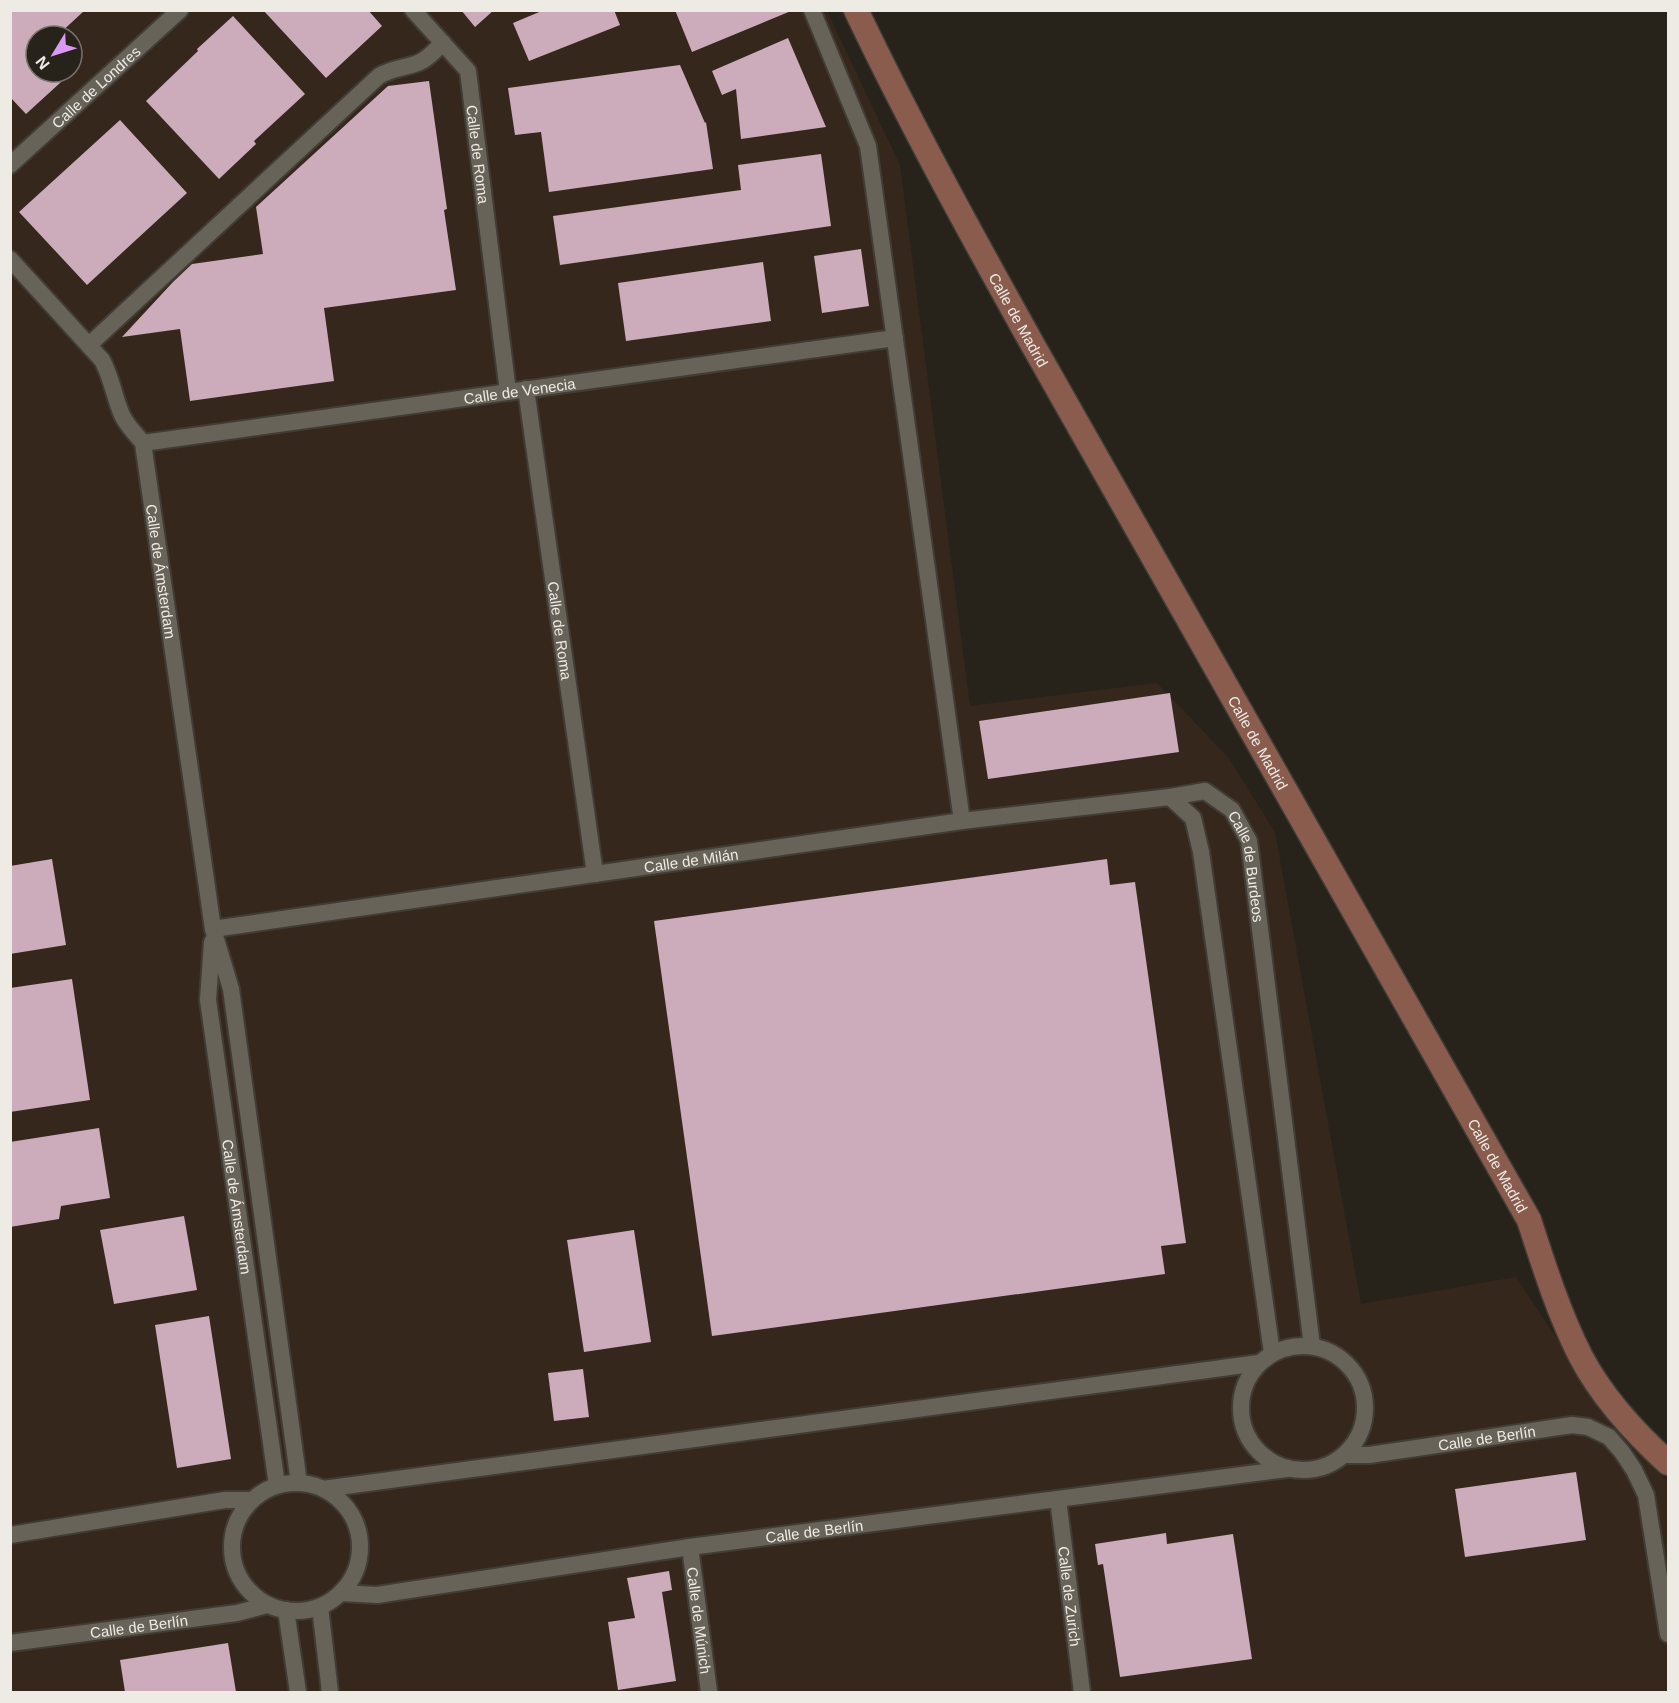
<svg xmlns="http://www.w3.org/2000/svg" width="1679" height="1703" viewBox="0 0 1679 1703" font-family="Helvetica,sans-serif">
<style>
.industrial{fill:#36271c;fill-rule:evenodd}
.building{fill:#ccabbb}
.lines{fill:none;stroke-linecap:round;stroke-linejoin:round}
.street-casing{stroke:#413d36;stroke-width:20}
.secondary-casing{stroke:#413d36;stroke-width:27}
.street{stroke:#686359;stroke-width:16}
.secondary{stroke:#895c4e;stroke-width:24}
.labels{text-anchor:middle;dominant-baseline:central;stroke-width:6;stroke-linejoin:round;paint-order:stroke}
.street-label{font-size:15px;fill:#eeebe5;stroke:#27231b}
</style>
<rect width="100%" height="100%" fill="#27231b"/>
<path class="industrial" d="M11 11H827L900 165 970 706 1157 683 1228 757 1275 832 1361 1304 1516 1277 1617 1429 1668 1482V1692H11ZM36 36H72V72H36Z"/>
<path class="building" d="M10 10H85L57 36H36V72H72L26 114 10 97Z
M263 10H368L382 26 326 78Z
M461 10H494L475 27Z
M544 10H614L620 25 529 61 513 23Z
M675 10H791V11L692 52Z
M233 16 305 94 254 141 256 144 219 179 146 101 198 51 197 49Z
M788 38 826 127 741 139 736 89 722 95 712 71Z
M680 65 705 123 706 122 713 169 549 192 541 132 515 135 508 88Z
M429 81 447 209 444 210 456 290 324 308 334 381 190 401 180 329 122 337 173 282 192 264 263 254 256 207 388 86Z
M120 120 187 193 87 285 19 212Z
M821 154 831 226 560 265 553 216 741 190 738 165Z
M861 249 869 306 822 313 814 256Z
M763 262 771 321 626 341 618 283Z
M1170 693 1179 752 988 779 979 721Z
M52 859 66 945 10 954V866Z
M1107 859 1110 885 1135 882 1186 1243 1161 1246 1165 1274 712 1336 654 921Z
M72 979 90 1100 10 1112V988Z
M99 1128 110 1198 61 1206 59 1219 10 1227V1142Z
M184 1216 197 1290 114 1304 100 1230Z
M634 1230 651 1342 584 1352 567 1240Z
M209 1316 231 1459 177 1468 155 1325Z
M583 1369 589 1417 554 1421 548 1373Z
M1576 1472 1586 1540 1465 1557 1455 1489Z
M1166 1533 1167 1544 1233 1534 1252 1659 1120 1677 1103 1564 1098 1565 1095 1544Z
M669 1571 672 1590 662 1592 676 1681 618 1690 608 1622 635 1618 627 1578Z
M228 1643 236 1692H125L120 1660Z"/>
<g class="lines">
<defs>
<g id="street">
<path id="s1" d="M413 10 468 71 508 392"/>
<path d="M812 10 868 146 962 821"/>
<path id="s2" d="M10 165 180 10"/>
<path id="s3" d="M10 259 102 360C112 378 114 397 122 415 127 426 136 434 143 443L213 929 231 989 299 1483"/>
<path d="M89 345 379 76C392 68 407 68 420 62 429 58 436 49 443 43"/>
<path id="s4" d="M526 389 595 874"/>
<path id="s5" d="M143 443 895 338"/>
<path d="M1170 797 1193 818 1201 852 1272 1353"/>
<path id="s6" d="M213 929 962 821 1170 797 1205 791 1232 810 1249 841 1312 1346"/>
<path id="s7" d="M212 942 208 1000 277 1485"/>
<circle cx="1303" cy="1408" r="62"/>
<path id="s8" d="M1344 1455H1369L1572 1425 1588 1427 1609 1437 1622 1452 1634 1470 1646 1495 1668 1634"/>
<circle cx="296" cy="1547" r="64"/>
<path d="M323 1489 1259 1363"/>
<path id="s9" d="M1058 1499 1082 1692"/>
<path d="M10 1535 225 1500H252"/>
<path id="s10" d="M690 1547 709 1692"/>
<path id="s11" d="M342 1593 377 1595 690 1547 1287 1469"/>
<path d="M320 1607 330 1692"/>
<path d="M286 1610 298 1692"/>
<path id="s12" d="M10 1643 237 1613 267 1605"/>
</g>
<g id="secondary">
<path id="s13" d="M856 10C911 125 972 236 1034 347L1529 1220C1544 1266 1559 1314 1581 1357 1602 1397 1635 1433 1668 1463"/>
</g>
</defs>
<use href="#street" class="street-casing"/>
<use href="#secondary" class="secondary-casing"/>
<use href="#street" class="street"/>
<use href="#secondary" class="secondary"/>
</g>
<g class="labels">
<g class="street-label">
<text stroke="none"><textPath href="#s2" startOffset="116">Calle de Londres</textPath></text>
<text stroke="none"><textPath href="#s1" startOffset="166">Calle de Roma</textPath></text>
<text stroke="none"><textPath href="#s13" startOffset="350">Calle de Madrid</textPath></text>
<text stroke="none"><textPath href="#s5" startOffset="380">Calle de Venecia</textPath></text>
<text stroke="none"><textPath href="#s3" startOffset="360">Calle de Ámsterdam</textPath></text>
<text stroke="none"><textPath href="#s4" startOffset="244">Calle de Roma</textPath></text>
<text stroke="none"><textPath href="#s13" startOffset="836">Calle de Madrid</textPath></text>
<text stroke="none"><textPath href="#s6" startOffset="483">Calle de Milán</textPath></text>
<text stroke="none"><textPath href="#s6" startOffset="1094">Calle de Burdeos</textPath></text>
<text stroke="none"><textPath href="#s13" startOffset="1322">Calle de Madrid</textPath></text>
<text stroke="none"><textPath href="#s7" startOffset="267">Calle de Ámsterdam</textPath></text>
<text stroke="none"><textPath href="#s8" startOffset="144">Calle de Berlín</textPath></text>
<text stroke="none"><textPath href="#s11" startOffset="477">Calle de Berlín</textPath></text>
<text stroke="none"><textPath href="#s9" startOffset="98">Calle de Zurich</textPath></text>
<text stroke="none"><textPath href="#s10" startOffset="74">Calle de Múnich</textPath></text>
<text stroke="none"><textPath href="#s12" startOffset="130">Calle de Berlín</textPath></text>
</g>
</g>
<rect width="1679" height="1703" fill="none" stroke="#eeebe5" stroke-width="24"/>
<g transform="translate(54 54) rotate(232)"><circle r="28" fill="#27231b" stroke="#77736c" stroke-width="1.5"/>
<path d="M0-4.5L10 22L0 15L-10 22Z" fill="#db99f5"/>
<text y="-9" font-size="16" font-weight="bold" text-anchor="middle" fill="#eeebe5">N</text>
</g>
</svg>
